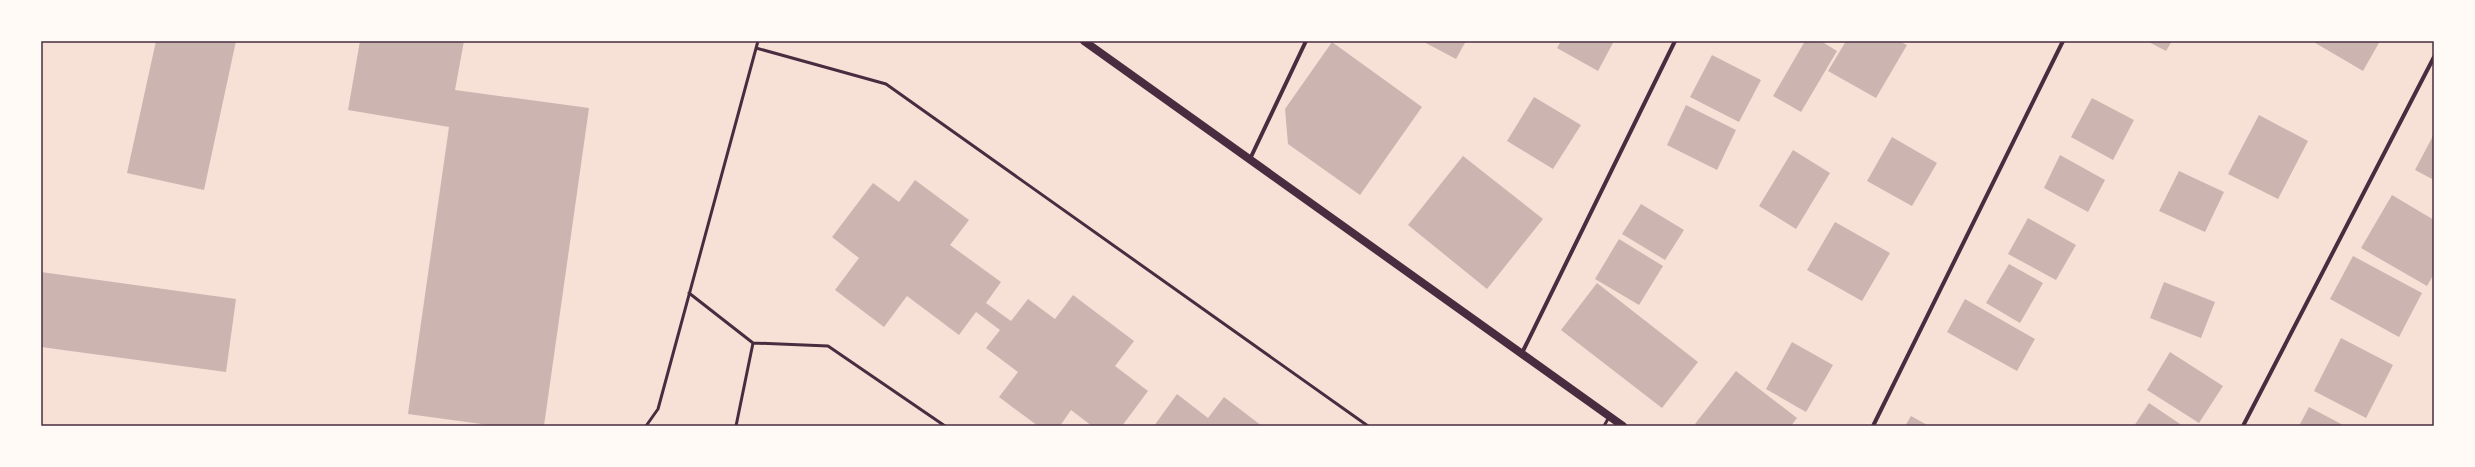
<svg xmlns="http://www.w3.org/2000/svg" width="2475" height="467" viewBox="0 0 2475 467" font-family="'PT Sans',sans-serif">
<style>
.building{fill:#ccb4b1}
.lines{fill:none;stroke-linecap:round;stroke-linejoin:round}
.service{stroke:#4a2c40;stroke-width:3}
.minor{stroke:#4a2c40;stroke-width:4}
.secondary{stroke:#4a2c40;stroke-width:8}
.neatline{fill:none;stroke:#4a2c40;stroke-width:1.5}
</style>
<rect width="100%" height="100%" fill="#f7e1d7"/>
<path class="building" d="M156 41H236L204 190 127 173Z
M360 41H464L455 90 589 108 544 426H496L408 414 449 127 348 110Z
M1422 41H1466L1456 59Z
M1561 41H1614L1598 71 1557 48Z
M1805 41H1821L1837 51 1801 112 1773 96Z
M1846 41H1899L1907 45 1876 98 1828 71Z
M2147 41H2172L2166 51Z
M2312 41H2380L2363 71Z
M1332 42 1422 107 1360 195 1288 144 1285 109Z
M1712 55 1761 80 1739 122 1690 97Z
M1534 97 1581 125 1553 169 1507 141Z
M2092 98 2134 120 2113 160 2071 137Z
M1686 105 1736 130 1717 170 1667 145Z
M2259 115 2308 141 2278 199 2228 174Z
M2434 134V180L2415 170Z
M1892 137 1937 163 1912 206 1867 181Z
M1793 150 1830 173 1796 229 1759 206Z
M2060 155 2105 180 2088 212 2044 188Z
M1463 156 1543 219 1487 289 1408 225Z
M2179 171 2224 192 2205 232 2159 211Z
M915 180 969 220 950 245 1001 282 986 303 1011 321 1028 299 1055 319 1073 295 1134 341 1115 366 1148 391 1122 426H1092L1071 410 1060 426H1038L999 397 1018 372 986 348 1000 330 976 312 959 335 907 296 884 327 835 290 859 258 832 237 873 183 899 202Z
M2392 195 2434 220V274L2427 286 2361 248Z
M1641 204 1684 230 1665 260 1622 234Z
M2028 218 2076 245 2056 280 2008 254Z
M1835 222 1890 253 1862 301 1807 270Z
M1619 239 1663 266 1639 305 1595 279Z
M2353 256 2422 293 2399 337 2330 299Z
M2009 264 2043 283 2020 323 1986 303Z
M41 272 236 299 226 372 41 347Z
M2164 282 2215 302 2201 338 2150 318Z
M1597 283 1698 362 1662 408 1561 330Z
M1965 299 2035 339 2017 371 1947 332Z
M2341 338 2393 365 2366 418 2314 391Z
M1792 342 1833 365 1806 412 1766 389Z
M2170 352 2223 386 2199 423 2147 390Z
M1736 371 1797 418 1791 426H1697L1695 424Z
M1177 394 1208 418 1224 397 1262 426H1154Z
M2149 403 2183 426H2134Z
M2309 407 2345 426H2299Z
M1911 416 1929 426H1905Z"/>
<g class="lines">
<path class="service" d="M756 48 886 84 1368 426
M689 293 753 343 736 426
M753 343 828 346 945 426
M646 426 658 409 758 41
M1604 426 1609 417"/>
<path class="minor" d="M1250 159 1306 41
M1522 353 1675 41
M1873 426 2063 41
M2243 426 2434 57"/>
<path class="secondary" d="M1084 41 1623 426"/>
</g>
<rect width="2475" height="467" fill="none" stroke="#fffaf5" stroke-width="84"/>
<rect x="42" y="42" width="2391" height="383" class="neatline"/>
</svg>
